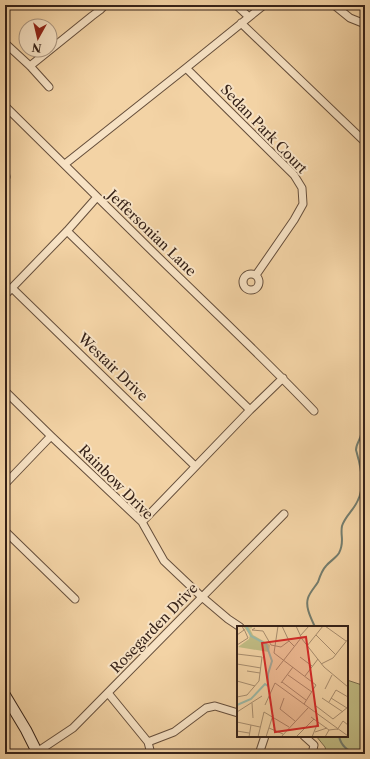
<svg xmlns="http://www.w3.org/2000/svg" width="370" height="759" viewBox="0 0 370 759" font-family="'Libre Caslon Text',serif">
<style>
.green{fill:#c0bb83;stroke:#7b6e4e}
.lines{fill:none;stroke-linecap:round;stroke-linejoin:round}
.stream{stroke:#737c6d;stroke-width:2}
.minor-casing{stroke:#654e3b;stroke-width:9}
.secondary-casing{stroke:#362218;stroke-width:12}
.minor{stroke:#f7e2c4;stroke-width:7}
.secondary{stroke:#f7e2c4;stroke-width:10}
.labels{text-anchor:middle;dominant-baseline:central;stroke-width:4;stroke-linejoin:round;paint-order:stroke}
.street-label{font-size:14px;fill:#362218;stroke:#f7e2c4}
.inset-river{fill:none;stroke:#9bb8a6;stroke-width:2}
.inset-road{fill:none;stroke:#a78c6d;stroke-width:1}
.view{fill:#d62828;fill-opacity:0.15;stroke:#d62828;stroke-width:2}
.inset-edge{fill:none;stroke:#362218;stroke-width:2}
</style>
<rect width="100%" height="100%" fill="#f3d3a5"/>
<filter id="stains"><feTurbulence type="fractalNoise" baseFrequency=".005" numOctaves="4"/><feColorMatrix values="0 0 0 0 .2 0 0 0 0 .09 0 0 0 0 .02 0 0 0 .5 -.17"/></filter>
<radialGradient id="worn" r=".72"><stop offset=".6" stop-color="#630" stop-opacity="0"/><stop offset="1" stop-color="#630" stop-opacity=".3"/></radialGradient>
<path class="green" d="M347 680 365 686V754H327L325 747 316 736H347Z"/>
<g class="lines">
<path class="stream" d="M315 627C311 618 305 607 308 598 310 592 315 587 318 582 320 576 322 570 326 566 330 561 336 558 339 553 345 542 340 536 342 526 345 516 354 510 358 500 364 488 362 475 359 461 358 458 357 453 356 450 356 444 360 440 361 435 363 423 358 415 365 402
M339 736C341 746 347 750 356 754"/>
<defs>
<path id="minor" d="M236 5 249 17
M334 5 350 18 365 24
M241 23 365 142
M5 43 30 66 49 87
M30 66 92 16 100 10 105 5
M186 68 294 175 302 188 303 204 294 220 256 275
M5 106C54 154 103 203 152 251 206 304 262 356 314 411
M65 164 186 68 264 5
M5 172 6 177 5 180
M67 231 250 410
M243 282a8 8 0 1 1 16 0a8 8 0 1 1-16 0Z
M12 288 195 466
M5 295 67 231 97 197
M5 391 51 436 142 522 164 561 202 597 228 619 240 627
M5 484 51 436
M142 522 250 410 283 378
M5 531 75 599
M108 693 148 742 151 754
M304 736 314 745 312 754
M148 742 174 732 206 708 215 706 238 713
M37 752 73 728 284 514
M259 754 265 736"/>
<path id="secondary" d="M5 695 26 730 38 754"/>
</defs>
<use href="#minor" class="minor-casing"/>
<use href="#secondary" class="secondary-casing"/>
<use href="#minor" class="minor"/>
<use href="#secondary" class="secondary"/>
</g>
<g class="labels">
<g class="street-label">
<text transform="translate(264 129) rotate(46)">Sedan Park Court</text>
<text transform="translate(152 233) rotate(44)">Jeffersonian Lane</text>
<text transform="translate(113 367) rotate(44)">Westair Drive</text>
<text transform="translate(116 482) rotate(45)">Rainbow Drive</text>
<text transform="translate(154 628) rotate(-46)">Rosegarden Drive</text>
</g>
</g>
<g transform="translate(237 626)">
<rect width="111" height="111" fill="#f3d3a5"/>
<path d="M6 0H16L14 3 12 1 16 9 33 19 32 26 1 21 12 13 13 9Z" fill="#c0bb83"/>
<path class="inset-river" d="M0 79 14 73 28 58 31 60V48L35 35 29 18 14 10 9 0"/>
<path class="inset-road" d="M41 0 37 27 79 59 67 78M45 0 52 15 57 20M59 0 65 13 87 41 111 61M88 0 109 15M18 2 15 4 26 5 34 19 44 21 52 15M0 9 7 4 5 0M79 9 99 29M63 10 72 0M0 19 11 12 7 3M70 20 86 0M0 28 25 31M63 31 75 40M0 38 24 42M84 38 96 32 111 13M39 44 64 12M10 45 23 47M51 49 75 66M68 50 81 33M0 55 18 60M45 56 69 74M44 57 56 41M88 63 95 49M0 71 10 69 22 55 25 31M47 72 43 83 58 95M85 72 106 86M94 72 110 82M92 76 99 64 111 71M15 77 16 92M28 79 38 57 111 110M79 80 96 93 111 81M0 86 25 70M74 91 92 104M0 96 23 101M32 102 46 108M100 104 106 95 111 99M0 105 12 107M78 106 90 102M12 111 14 99M21 111 27 86 52 101M29 111 36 89M44 111 71 82M59 111 77 93M75 111 81 96M88 111 92 104 100 103"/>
<path class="view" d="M69 11 81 100 38 106 25 17Z"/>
<rect width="111" height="111" class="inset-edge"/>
</g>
<rect width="370" height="759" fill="none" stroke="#f3d3a5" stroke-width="20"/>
<rect x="6" y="6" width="358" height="747" fill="none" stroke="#362218" stroke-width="2"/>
<rect x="10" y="10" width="350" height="739" fill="none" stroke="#362218"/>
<g transform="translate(38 38) rotate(188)"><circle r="19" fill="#f7e2c4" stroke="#aa957f"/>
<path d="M0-3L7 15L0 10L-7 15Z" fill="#8f2418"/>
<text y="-6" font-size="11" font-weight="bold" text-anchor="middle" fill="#362218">N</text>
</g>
<rect width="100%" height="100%" filter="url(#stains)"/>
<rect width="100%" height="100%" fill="url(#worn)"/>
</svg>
